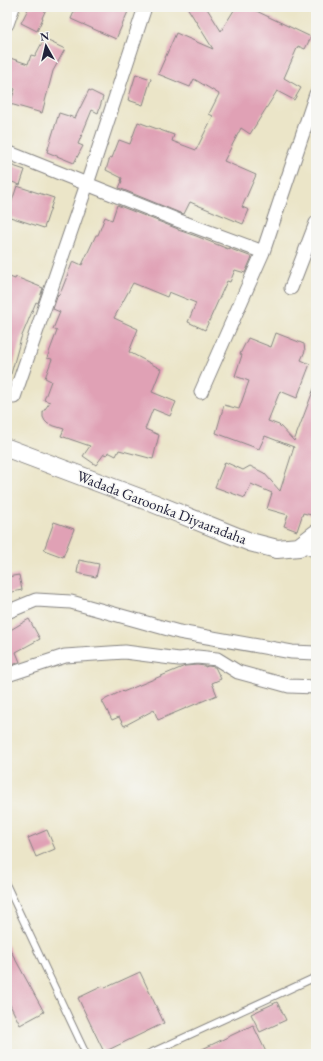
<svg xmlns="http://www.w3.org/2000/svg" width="323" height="1061" viewBox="0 0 323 1061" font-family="'EB Garamond',serif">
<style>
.building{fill:#e0a1b5}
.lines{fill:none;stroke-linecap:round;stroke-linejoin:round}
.service-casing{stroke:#868482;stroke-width:8}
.minor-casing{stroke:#868482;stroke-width:15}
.secondary-casing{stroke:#868482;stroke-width:20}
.service{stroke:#fff;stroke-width:6}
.minor{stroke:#fff;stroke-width:13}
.secondary{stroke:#fff;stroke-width:18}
.labels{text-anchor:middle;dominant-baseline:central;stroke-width:3;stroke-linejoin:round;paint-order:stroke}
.street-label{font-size:15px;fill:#22223b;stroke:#f6f6f2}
</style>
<rect width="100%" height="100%" fill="#f6f6f2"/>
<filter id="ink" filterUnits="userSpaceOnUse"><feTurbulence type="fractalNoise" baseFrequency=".025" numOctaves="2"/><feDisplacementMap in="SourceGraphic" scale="8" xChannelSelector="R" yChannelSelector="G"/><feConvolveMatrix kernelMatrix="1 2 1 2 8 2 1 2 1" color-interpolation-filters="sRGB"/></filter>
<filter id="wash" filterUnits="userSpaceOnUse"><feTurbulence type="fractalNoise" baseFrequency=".012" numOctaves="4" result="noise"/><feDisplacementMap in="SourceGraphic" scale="16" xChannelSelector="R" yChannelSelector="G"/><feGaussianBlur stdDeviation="0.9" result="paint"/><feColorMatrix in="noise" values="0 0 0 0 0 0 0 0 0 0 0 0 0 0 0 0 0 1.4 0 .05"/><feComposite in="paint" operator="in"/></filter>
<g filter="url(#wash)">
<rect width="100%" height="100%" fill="#ebe5c8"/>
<g id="blocks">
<path class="building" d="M29 7H47L42 18H43L37 31 21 23Z
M76 7H130L116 39 71 19Z
M187 7H206L221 31 236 7H248L311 37 305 49 298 46 284 78 301 88 294 100 277 91 250 134 241 128 224 161 256 175 242 207 249 210 243 224 190 202 184 214 180 213 119 188 122 181H121L122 178 106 170 110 157 112 158 119 140 130 144 138 122 174 135 172 141 196 150 213 116 209 114 219 94 194 79 190 87 158 74 176 33 213 49Z
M44 39 65 49 53 71 42 113 10 104 15 89 7 86V57L28 64 31 55 35 56Z
M136 74 151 79 143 105 128 100Z
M89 90 103 97 98 113 92 110 78 144 83 146 74 163 47 152 59 113 75 118Z
M7 164 25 170 20 185 7 180Z
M17 186 54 198 44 228 7 216Z
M117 205 178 229V230L196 236 228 249V248L252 257 245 273 235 270 230 282 227 281 205 330 188 322 196 303 169 292 167 297 133 283 114 318 138 329 129 352 161 369 152 392 176 402 170 416 153 409 145 429 159 435 153 459 119 450 116 456 108 452 107 455 104 454 96 465 83 456 90 446 61 436 64 429 48 424 45 421 43 417V412L50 402 44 400 51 381 45 378 52 359 47 358 57 331 53 329 60 312 53 309 58 294 59 295 62 289 73 261 82 265 96 235H98L105 217 112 220Z
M7 276 15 279 16 277 43 288 38 303 36 302 21 338 11 374H7Z
M276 333 304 344 305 351 301 360 310 364 297 398 280 391 268 421 279 425 294 441 315 386H316V500L311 515 303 513 297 531 284 526 288 515 267 509 272 493 251 484 245 498 215 487 225 462 243 470 250 466 264 473 280 491 294 447 265 436 259 449 216 433 224 405 239 409 249 381 235 376 242 355 240 354 248 338 271 347Z
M54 522 74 529 63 557 44 550Z
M79 560 99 564 96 577 77 573Z
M19 575 22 590 7 593V577Z
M29 619 40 639 16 652 20 662 7 667V632Z
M197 665 205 666V667L208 666 215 667 221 679 212 683 217 695 158 720 154 710 124 726 119 717 112 720 102 701 122 691 123 692 185 666Z
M47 830 55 849 36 857 28 838Z
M7 944 44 1012 20 1025 7 999Z
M140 972 164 1023 104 1052 78 998 103 986 105 988Z
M277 1002 286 1020 260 1032 251 1014Z
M253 1025 267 1054H192Z"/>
</g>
</g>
<g filter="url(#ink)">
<use href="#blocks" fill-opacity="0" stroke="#868482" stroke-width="1"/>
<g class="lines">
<defs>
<path id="service" d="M302 548 316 555
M7 886 86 1054
M148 1054 316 977"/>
<path id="minor" d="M7 24 13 7
M7 152 177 220 263 252
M291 288 316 223
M201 392 263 252 316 94
M14 397 87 184 145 7
M7 612 36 600 71 602 179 632 292 652 316 653
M7 675 65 656 125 652 179 659 197 657 217 659 238 672 289 686 316 687"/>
<path id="secondary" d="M7 448 153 503 250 542 277 549 299 547 316 534"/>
</defs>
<use href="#service" class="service-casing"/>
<use href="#minor" class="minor-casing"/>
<use href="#secondary" class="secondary-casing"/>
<use href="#service" class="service"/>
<use href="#minor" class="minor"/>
<use href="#secondary" class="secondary"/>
</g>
</g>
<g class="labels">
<g class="street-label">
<text transform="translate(162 507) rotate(21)">Wadada Garoonka Diyaaradaha</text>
</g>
</g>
<rect width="323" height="1061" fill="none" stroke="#f6f6f2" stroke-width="24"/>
<g transform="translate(46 46) rotate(352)" stroke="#f6f6f2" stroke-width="3" paint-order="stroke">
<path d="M0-3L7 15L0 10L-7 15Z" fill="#22223b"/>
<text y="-6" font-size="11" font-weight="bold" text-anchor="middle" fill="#22223b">N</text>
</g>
</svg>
